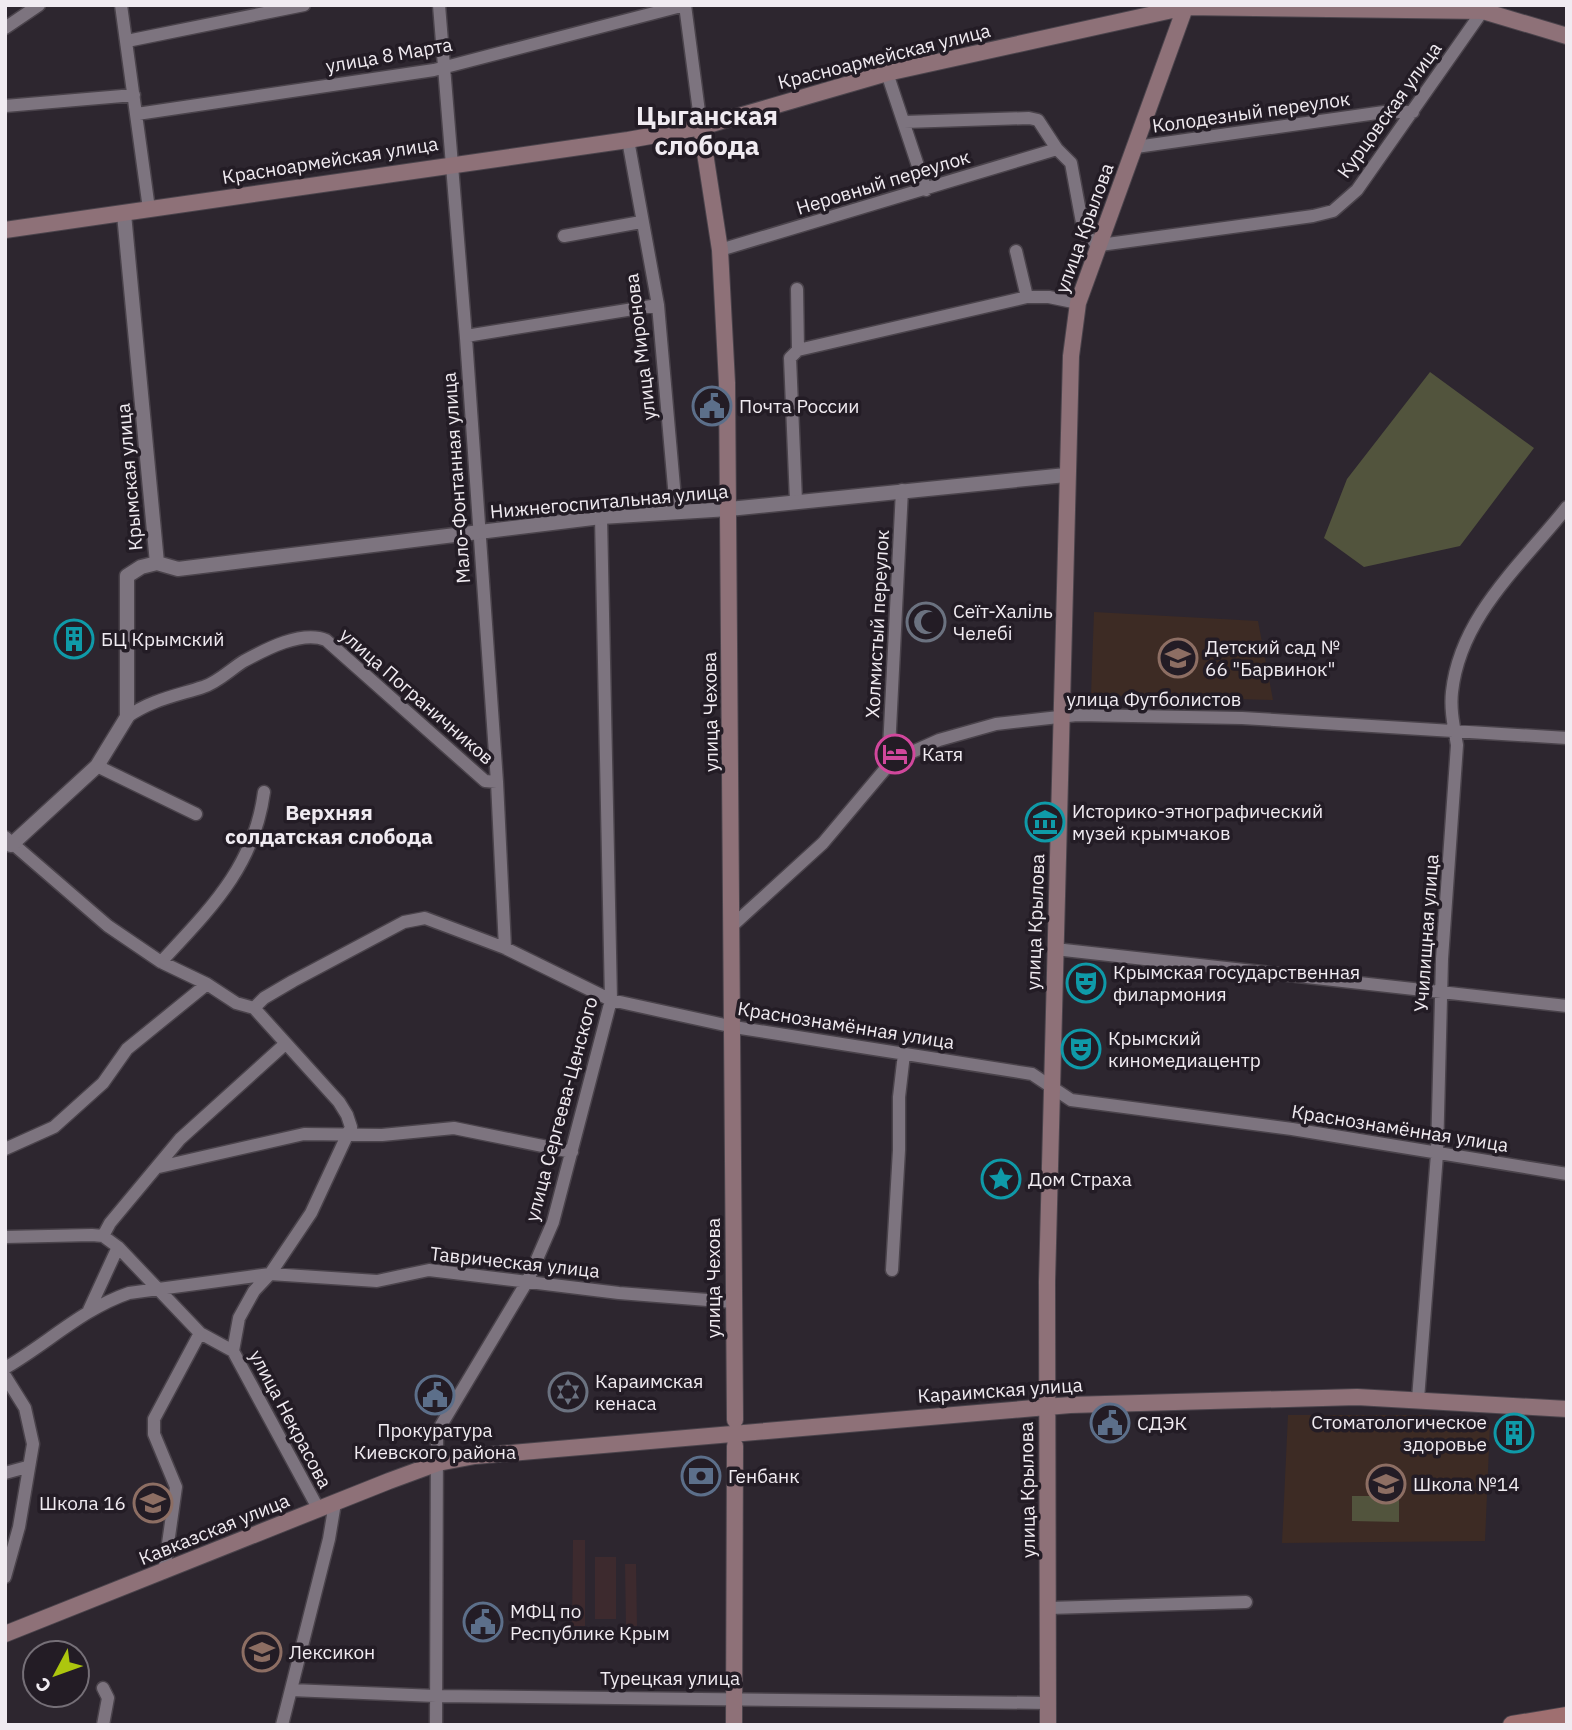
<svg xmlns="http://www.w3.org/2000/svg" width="1572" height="1730" viewBox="0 0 1572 1730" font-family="'IBM Plex Sans',sans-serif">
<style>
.industrial{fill:#3d2a2e}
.education{fill:#3d2b24}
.green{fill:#52543d}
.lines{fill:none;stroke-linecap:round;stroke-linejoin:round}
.minor-casing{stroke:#4a434b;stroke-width:15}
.tertiary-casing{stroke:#4a434b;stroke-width:17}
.secondary-casing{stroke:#4a434b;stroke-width:18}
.primary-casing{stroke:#4a434b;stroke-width:20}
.minor{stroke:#7d747f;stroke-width:12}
.tertiary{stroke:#7d747f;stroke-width:14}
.secondary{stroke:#8e7178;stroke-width:16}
.primary{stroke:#9f6f70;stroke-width:18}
.labels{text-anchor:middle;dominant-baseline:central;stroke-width:7;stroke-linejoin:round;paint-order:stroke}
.street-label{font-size:19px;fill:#f0ebf1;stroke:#231c25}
.poi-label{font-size:19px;fill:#f0ebf1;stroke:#231c25;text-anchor:start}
.neighbourhood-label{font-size:21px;font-weight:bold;fill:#f0ebf1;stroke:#231c25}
.district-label{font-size:26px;font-weight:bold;fill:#f0ebf1;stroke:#231c25}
</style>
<rect width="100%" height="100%" fill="#2d262f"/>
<path class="industrial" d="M573 1540H585V1626H572Z
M595 1557H616V1619H595Z
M625 1564H636L637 1626 626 1627Z"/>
<path class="education" d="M1094 612 1258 621 1273 700 1091 695Z
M1288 1415H1431L1432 1426 1448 1427V1421L1490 1424 1485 1541 1282 1543Z"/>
<path class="green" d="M1430 372 1534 448 1460 546 1364 567 1324 538 1347 479Z
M1352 1496H1399V1522L1352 1521Z"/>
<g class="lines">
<defs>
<path id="minor" d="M121 5 149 209
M439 5 466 338 497 782 505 948
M685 5 701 127
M5 28 39 5
M127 41 304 5
M887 73 926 190
M5 106 134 95
M137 114 434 70 685 5
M904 122 1029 118 1038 120 1057 149 1071 163 1083 228 1087 237 1100 245 1313 216 1333 211 1357 190 1486 6
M628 140 658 305 676 510
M1136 147 1384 112H1413
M564 236 641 222
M720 250 1057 149
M1016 251 1027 297
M466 336 658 305
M798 350 1027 297H1049L1078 303
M796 501 790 358 798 350 797 289
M127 717C151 700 175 696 203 687 217 683 231 669 244 661 266 649 302 630 326 640L485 781 497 782
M892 761 889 749 902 490
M97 766 196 814
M5 837 108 926 161 962 207 984 236 1003 254 1008
M733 925 823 843 892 761 939 740 996 724 1077 715 1242 718 1567 738
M1055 949 1567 1006
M161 962C210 909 254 867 264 792
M254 1008 264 998 293 981 404 922 425 918 505 948 611 1000 734 1027 1032 1074 1071 1100 1292 1129 1567 1174
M5 1149 54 1127 103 1083 127 1049 207 984
M159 1167 304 1134 382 1135 454 1128 572 1152
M103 1236 110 1223 180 1139 284 1045
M5 1237 92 1235 103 1236 118 1247 200 1333 233 1351 319 1510
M892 1270 899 1150V1097L904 1054
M89 1310 118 1247
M233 1351 239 1318 254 1291 270 1274 311 1213 351 1127 347 1115 339 1102 254 1008
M5 1368C47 1344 82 1309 129 1293L270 1274 377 1281 429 1270 619 1293 733 1302
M5 1376 25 1408 33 1444 19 1527 5 1577
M1418 1399 1437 1154 1442 959 1457 745C1454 727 1450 710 1452 692 1460 616 1522 564 1567 507
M5 1473 27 1467
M164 1572 176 1487 154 1434V1419L200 1333
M1049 1608 1246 1602
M291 1690 436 1696 1049 1703
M103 1725 108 1698 103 1688
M282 1725 329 1539 335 1503
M436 1725 437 1432 528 1280 553 1222 611 1000 601 517"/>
<path id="tertiary" d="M124 214 157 563
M157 563 178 569 601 517 729 509 1066 475
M11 845 97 766 127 717V576L141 567 157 563"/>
<path id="secondary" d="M701 127 720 250 727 383 735 1420
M5 230 628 140 701 127 887 73 1186 7 1483 11 1567 36
M5 1634 389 1481 438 1463 475 1456 1070 1405 1357 1397 1567 1409
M734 1725 735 1446
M1048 1725 1047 1282 1071 356 1078 303 1186 5"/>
<path id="primary" d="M1512 1725 1567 1716"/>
</defs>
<use href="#minor" class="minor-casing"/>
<use href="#tertiary" class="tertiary-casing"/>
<use href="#secondary" class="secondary-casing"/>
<use href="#primary" class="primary-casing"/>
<use href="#minor" class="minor"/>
<use href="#tertiary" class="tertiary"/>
<use href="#secondary" class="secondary"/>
<use href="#primary" class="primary"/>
</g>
<defs>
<symbol id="civic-ring" viewBox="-11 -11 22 22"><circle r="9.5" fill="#231c25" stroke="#5c6f8a" stroke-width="1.5"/><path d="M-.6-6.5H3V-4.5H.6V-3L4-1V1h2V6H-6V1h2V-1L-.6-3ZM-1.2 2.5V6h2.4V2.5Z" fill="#5c6f8a"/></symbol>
<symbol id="mosque-ring" viewBox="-11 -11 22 22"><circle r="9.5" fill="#231c25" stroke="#6b7280" stroke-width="1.5"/><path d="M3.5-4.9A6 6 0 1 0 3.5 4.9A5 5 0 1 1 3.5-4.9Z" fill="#6b7280"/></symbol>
<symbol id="building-ring" viewBox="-11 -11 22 22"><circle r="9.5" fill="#231c25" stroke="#0f9aa8" stroke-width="1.5"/><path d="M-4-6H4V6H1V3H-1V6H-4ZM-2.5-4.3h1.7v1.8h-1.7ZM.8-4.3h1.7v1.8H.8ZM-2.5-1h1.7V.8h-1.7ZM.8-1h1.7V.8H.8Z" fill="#0f9aa8"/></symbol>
<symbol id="school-ring" viewBox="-11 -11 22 22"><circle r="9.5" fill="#231c25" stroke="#8d6e63" stroke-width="1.5"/><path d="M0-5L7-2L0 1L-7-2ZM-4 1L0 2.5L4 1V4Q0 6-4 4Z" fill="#8d6e63"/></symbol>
<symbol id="hotel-ring" viewBox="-11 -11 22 22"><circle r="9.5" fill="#231c25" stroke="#d1479c" stroke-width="1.5"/><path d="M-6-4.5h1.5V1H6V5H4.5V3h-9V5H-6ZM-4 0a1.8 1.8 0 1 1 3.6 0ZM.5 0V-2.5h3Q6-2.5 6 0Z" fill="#d1479c"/></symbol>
<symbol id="museum-ring" viewBox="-11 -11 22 22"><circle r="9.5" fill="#231c25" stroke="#0f9aa8" stroke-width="1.5"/><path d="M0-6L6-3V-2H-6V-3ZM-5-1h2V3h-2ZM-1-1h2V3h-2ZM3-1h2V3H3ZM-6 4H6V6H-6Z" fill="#0f9aa8"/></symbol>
<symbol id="theatre-ring" viewBox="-11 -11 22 22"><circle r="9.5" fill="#231c25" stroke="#0f9aa8" stroke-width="1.5"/><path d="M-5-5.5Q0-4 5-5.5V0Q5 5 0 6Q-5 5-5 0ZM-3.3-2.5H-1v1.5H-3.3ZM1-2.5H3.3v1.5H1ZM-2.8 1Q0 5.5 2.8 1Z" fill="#0f9aa8"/></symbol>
<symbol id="sight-ring" viewBox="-11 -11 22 22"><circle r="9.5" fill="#231c25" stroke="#0f9aa8" stroke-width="1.5"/><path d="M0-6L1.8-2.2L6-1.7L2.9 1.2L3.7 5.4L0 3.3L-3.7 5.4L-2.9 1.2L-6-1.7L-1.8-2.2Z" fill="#0f9aa8"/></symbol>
<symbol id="synagogue-ring" viewBox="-11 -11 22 22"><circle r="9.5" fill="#231c25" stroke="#6b7280" stroke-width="1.5"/><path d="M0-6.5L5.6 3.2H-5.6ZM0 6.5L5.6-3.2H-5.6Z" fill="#6b7280"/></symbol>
<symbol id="bank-ring" viewBox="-11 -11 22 22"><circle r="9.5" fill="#231c25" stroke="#5c6f8a" stroke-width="1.5"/><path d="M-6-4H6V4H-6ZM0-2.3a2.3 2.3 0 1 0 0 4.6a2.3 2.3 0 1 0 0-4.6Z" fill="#5c6f8a"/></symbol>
</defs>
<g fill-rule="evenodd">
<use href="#civic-ring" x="690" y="384" width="44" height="44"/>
<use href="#mosque-ring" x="904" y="600" width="44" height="44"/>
<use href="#building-ring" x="52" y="617" width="44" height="44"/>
<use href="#school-ring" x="1156" y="636" width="44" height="44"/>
<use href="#hotel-ring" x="873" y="732" width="44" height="44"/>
<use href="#museum-ring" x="1023" y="800" width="44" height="44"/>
<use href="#theatre-ring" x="1064" y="961" width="44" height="44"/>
<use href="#theatre-ring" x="1059" y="1027" width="44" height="44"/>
<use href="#sight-ring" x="979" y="1157" width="44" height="44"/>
<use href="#synagogue-ring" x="546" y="1370" width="44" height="44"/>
<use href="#civic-ring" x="413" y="1373" width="44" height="44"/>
<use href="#civic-ring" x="1088" y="1401" width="44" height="44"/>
<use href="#building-ring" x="1492" y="1411" width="44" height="44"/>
<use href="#bank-ring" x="679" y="1454" width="44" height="44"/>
<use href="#school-ring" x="1364" y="1462" width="44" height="44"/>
<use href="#school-ring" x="131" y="1481" width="44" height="44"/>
<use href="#civic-ring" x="461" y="1600" width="44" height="44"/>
<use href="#school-ring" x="240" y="1630" width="44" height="44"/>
</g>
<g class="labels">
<g class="street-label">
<text transform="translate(389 55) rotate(-10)">улица 8 Марта</text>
<text transform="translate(884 56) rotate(-14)">Красноармейская улица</text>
<text transform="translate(1389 110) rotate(-54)">Курцовская улица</text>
<text transform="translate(1251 112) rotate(-8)">Колодезный переулок</text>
<text transform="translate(330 160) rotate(-9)">Красноармейская улица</text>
<text transform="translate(883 182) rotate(-17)">Неровный переулок</text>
<text transform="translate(1084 228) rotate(-70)">улица Крылова</text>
<text transform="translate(640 347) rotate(-97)">улица Миронова</text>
<text transform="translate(129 477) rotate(-95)">Крымская улица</text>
<text transform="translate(456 478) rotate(-94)">Мало-Фонтанная улица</text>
<text transform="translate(609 501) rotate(-5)">Нижнегоспитальная улица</text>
<text transform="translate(877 624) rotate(-87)">Холмистый переулок</text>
<text transform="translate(417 696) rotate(41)">улица Пограничников</text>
<text x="1154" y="699">улица Футболистов</text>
<text transform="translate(710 712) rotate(-91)">улица Чехова</text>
<text transform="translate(1035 922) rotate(-88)">улица Крылова</text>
<text transform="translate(1426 933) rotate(-86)">Училищная улица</text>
<text transform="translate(846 1025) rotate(9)">Краснознамённая улица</text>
<text transform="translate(561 1109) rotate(-75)">улица Сергеева-Ценского</text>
<text transform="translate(1400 1128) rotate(9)">Краснознамённая улица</text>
<text transform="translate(515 1262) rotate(6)">Таврическая улица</text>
<text transform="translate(713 1278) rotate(-90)">улица Чехова</text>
<text transform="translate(1000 1390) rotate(-4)">Караимская улица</text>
<text transform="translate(291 1419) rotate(62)">улица Некрасова</text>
<text transform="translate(1027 1490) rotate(-91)">улица Крылова</text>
<text transform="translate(214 1529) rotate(-22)">Кавказская улица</text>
<text x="670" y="1678">Турецкая улица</text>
</g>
<g class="poi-label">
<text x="739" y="406">Почта России</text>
<text x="953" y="611">Сеїт-Халіль<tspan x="953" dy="22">Челебі</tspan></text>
<text x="101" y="639">БЦ Крымский</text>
<text x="1205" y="647">Детский сад №<tspan x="1205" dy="22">66 "Барвинок"</tspan></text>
<text x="922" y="754">Катя</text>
<text x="1072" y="811">Историко-этнографический<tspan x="1072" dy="22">музей крымчаков</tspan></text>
<text x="1113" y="972">Крымская государственная<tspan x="1113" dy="22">филармония</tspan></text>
<text x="1108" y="1038">Крымский<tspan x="1108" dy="22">киномедиацентр</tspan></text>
<text x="1028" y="1179">Дом Страха</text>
<text x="595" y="1381">Караимская<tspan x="595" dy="22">кенаса</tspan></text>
<text x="1487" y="1422" text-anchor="end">Стоматологическое<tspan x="1487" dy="22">здоровье</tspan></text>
<text x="1137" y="1423">СДЭК</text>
<text x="435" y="1430" text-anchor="middle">Прокуратура<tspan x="435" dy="22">Киевского района</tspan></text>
<text x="728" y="1476">Генбанк</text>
<text x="1413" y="1484">Школа №14</text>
<text x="126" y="1503" text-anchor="end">Школа 16</text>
<text x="510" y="1611">МФЦ по<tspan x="510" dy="22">Республике Крым</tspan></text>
<text x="289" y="1652">Лексикон</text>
</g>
<g class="neighbourhood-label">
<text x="329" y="812">Верхняя<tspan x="329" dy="24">солдатская слобода</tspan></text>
</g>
<g class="district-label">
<text x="707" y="115">Цыганская<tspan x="707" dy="30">слобода</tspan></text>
</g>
</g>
<rect width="1572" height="1730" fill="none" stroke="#f0ebf1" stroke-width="14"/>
<g transform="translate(56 1674) rotate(229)"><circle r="33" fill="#231c25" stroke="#756f77" stroke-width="2"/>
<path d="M0-5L12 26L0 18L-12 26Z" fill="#adc60e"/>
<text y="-10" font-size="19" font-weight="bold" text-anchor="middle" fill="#f0ebf1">С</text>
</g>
</svg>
